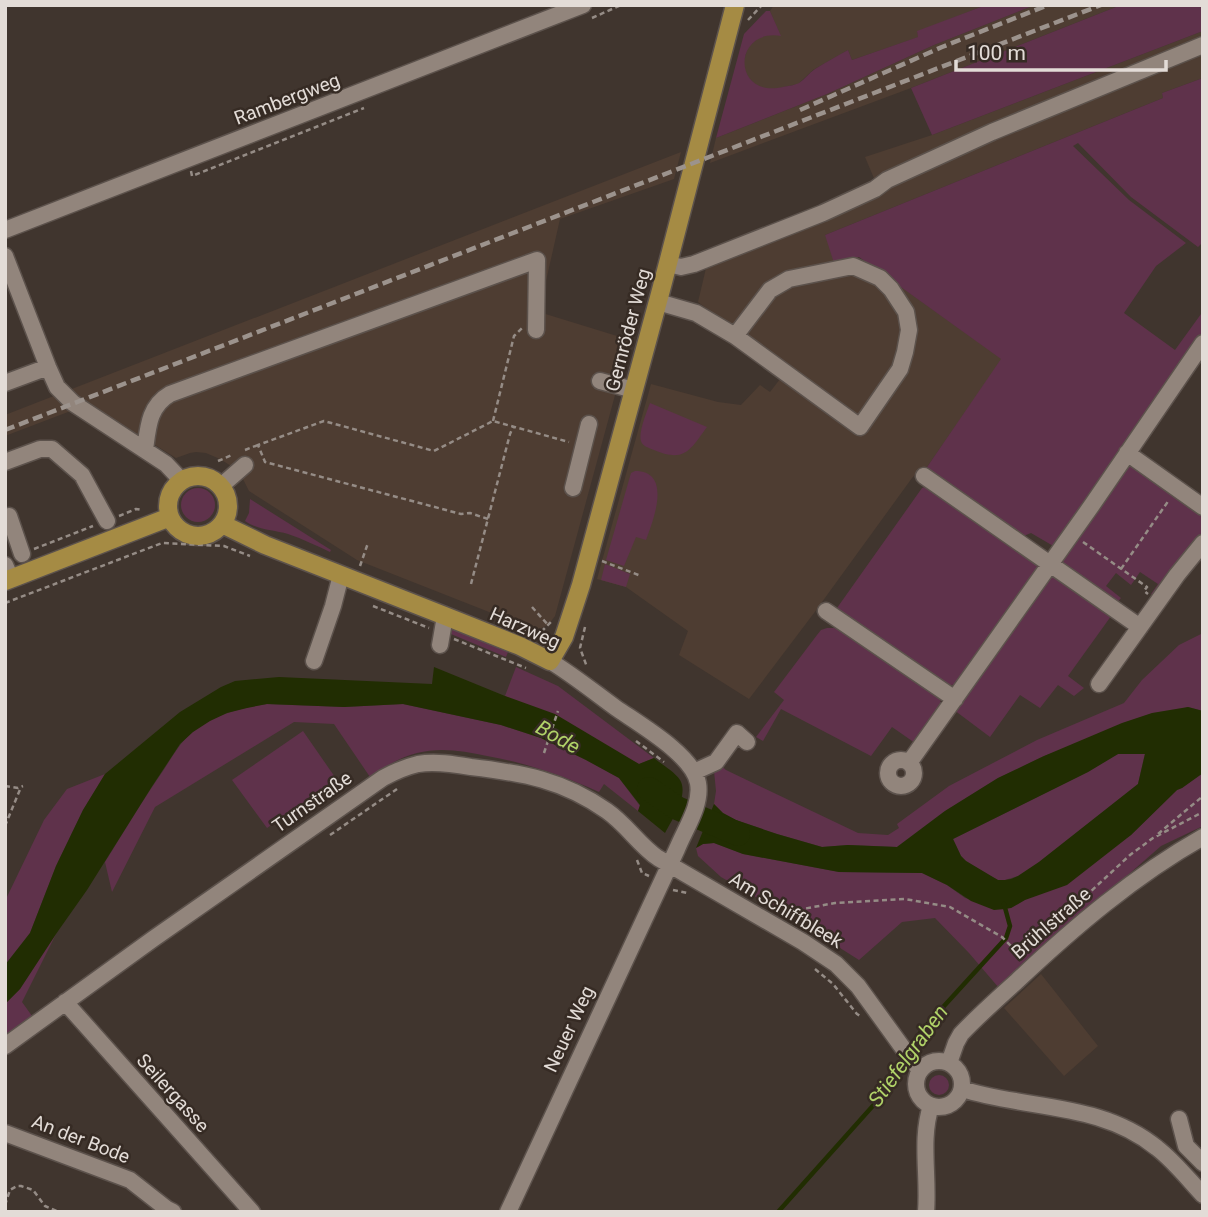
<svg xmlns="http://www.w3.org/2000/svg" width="1208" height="1217" viewBox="0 0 1208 1217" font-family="Roboto,sans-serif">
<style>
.built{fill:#4e3d32}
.green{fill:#5f324b}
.water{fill:#212d02;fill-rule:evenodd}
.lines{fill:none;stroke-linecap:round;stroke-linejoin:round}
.stream{stroke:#212d02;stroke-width:4.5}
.river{stroke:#212d02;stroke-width:24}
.minor-casing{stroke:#5c524c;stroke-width:19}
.major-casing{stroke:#5c524c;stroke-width:21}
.path{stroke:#958c86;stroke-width:2.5;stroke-dasharray:5 3.5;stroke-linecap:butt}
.minor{stroke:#92857c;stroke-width:16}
.major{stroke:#a58b44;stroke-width:18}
.rail{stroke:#9c938d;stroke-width:4.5;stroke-dasharray:10 5;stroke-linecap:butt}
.labels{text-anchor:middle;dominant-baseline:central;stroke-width:5;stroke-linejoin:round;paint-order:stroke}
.street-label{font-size:19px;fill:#e3dcd7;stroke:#362b24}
.water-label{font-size:21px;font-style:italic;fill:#b0d268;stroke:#362b24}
</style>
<rect width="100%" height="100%" fill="#40352e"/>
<path class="built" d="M774 5H986L917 32 919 37 852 60 848 50 813 70 798 84 770 90 758 87 748 77 744 68V60L748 47 758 38 771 34 780 35 770 11Z
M1035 5H1121L911 88 710 163 716 138 827 94 934 45Z
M1203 31V78L1162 93 1163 98 825 235 897 284 1002 359 925 470 922 467 912 478 814 613 749 699 679 655 688 631 626 587 597 579 651 384 718 402 741 405 760 385 770 392 787 370 698 302 707 264 879 190 865 157 932 135Z
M681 152 674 179 560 219 539 312 630 340 555 616 549 624 540 629 535 630 357 560 249 491 244 481 236 469 220 459 206 453 196 452 190 453 176 458 89 404 5 436V415Z
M1041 974 1098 1046 1064 1076 1004 1008Z"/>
<path class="green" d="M986 5H1035L934 45 827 94 716 138 744 34 766 11H770L781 36C732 28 732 99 783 87 788 86 795 85 799 83 805 79 809 73 815 69 826 62 837 56 848 50L852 60 918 37 917 31Z
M1121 5H1203V31L932 135 911 88Z
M1203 78V242L1198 247 1131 197 1078 143 1073 146 1129 200 1186 243 1156 266 1124 313 1175 350 1201 314 1203 315V334L1127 440 1055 547 1031 533 1021 537 925 470 1001 359 859 257 834 263 825 235 1163 98 1162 93Z
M650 403 707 427C690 450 685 463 654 450 649 448 642 446 641 441 638 433 647 411 650 403Z
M1132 462 1203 513V534L1157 598 1151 594 1158 584 1140 572 1131 585 1116 573 1106 586 1121 598 1116 604 1064 566 1062 562 1063 557 1125 463Z
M635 471C673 471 653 521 646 540L636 537 624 566 606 560 631 473Z
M930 485 1042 562 957 684 945 686 841 614 837 608 922 488Z
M181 505a17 17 0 1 1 34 0a17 17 0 1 1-34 0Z
M250 499 331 550 330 552C317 546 303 539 288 534 273 530 258 530 245 521L249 513Z
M605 564 630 574 626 587 601 580Z
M1058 574 1114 612 1068 676 1084 688 1074 696 1058 685 1040 708 1020 695 990 737 954 710 1051 575Z
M827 628H834L841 630 940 699 941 706 915 743 892 727 871 756 781 709 763 741 756 737 784 700 774 692 817 635 821 630Z
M452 629 508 652 506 657 451 634Z
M1203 633V711L1188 707 1044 756 998 778 945 811 897 847 848 845 822 847 777 834 736 820 723 813 714 804 716 791 714 771 719 764 726 770 858 833 888 835 899 828 897 824 949 786 1037 740 1124 703 1142 680 1179 645Z
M516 667 558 686 654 758 639 764 505 696Z
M267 704 344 707 403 704 501 725 541 738 586 760 619 778 640 806 638 811 604 784 599 792C562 775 526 763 487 756 464 751 440 747 417 753 400 757 385 767 370 777L334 724 294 722 155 807 112 892 105 862C124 832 142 801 163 771 172 757 180 743 192 732 213 715 241 708 267 704Z
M303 731 337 780 267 828 232 780Z
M1145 753 1138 784 1039 862 1018 876 1005 880H998L990 876 966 861 961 856 953 839 1088 772 1118 754Z
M1203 773V826L1161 846 999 988 969 953 935 918 902 922 859 960 799 922 721 877 698 856 696 848 703 844 714 843 743 854 839 872 922 873 947 885 965 898 1011 908 1131 835 1177 790 1182 788Z
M105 774 83 810 56 866 30 933 5 965V901L44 820 67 789Z
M56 934 22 1002 32 1016 5 1037V1004L20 989Z
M929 1085a10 10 0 1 1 20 0a10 10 0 1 1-20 0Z"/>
<path class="water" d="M434 667 505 696 555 714 639 764 654 758C662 765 674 771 680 780 689 795 672 820 665 833L638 811 640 805 619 778 586 760 541 738 501 725 403 704 344 707 267 704 247 708 227 713 210 721 193 732 180 744 151 788 87 890 56 934 20 989 5 1004V965L30 933 56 866 83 810 105 774 180 712 221 687 235 681 279 677 432 684Z
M1188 707 1203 711V773L1182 788 1177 790 1131 835 1067 885 1025 900 1011 908 1005 909 994 910 971 901 947 885 922 873 839 872 743 854 714 843 703 844 696 848 714 804 723 813 736 820 777 834 822 847 848 845 897 847 945 811 998 778 1044 756 1122 723 1152 713ZM1118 754H1145L1138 784 1039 862 1018 876 1011 879 1005 880H998L966 861 961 856 953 839 1088 772Z"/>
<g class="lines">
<path class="stream" d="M908 1049 924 1028 1006 938 1010 926 1004 904
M778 1212 879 1099 903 1057"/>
<path class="river" d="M649 789 677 808 738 834"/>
<defs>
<path id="minor" d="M5 230 583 5
M5 256 48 367 57 387 73 403 166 464 182 481
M668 264 681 267 694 264 823 213 875 189 887 180 992 132 1203 45
M658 302 696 313 735 336 860 427 900 369 905 352 909 330 906 312 891 289 880 278 853 266 789 279 770 290 735 336
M600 381 634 390
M5 383 48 367
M145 450C148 427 149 406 170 394L537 260 536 330
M1127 453 1203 507
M5 462 40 449H52L82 475 107 521
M924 476 1140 627
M221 486 245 465
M573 488 589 424
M9 516 22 554
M5 565 11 579
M826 611 955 699
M440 645 445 616
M314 661 333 606 341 575
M1099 684 1177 575 1203 543
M888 773a13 13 0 1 1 26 0a13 13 0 1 1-26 0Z
M909 763 1092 505 1203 343
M694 772 716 762 737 733 747 742
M65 1002 252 1212
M5 1046 153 939 383 778C394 772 405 767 418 764 435 761 454 764 471 767 523 773 563 780 607 811 627 825 639 845 658 858L803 942 836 964 858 986 913 1062 921 1070
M916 1084a23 23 0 1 1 46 0a23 23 0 1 1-46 0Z
M949 1063 956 1043 961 1034C978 1016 997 999 1016 982 1073 928 1134 876 1203 837
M962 1089C1028 1110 1101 1102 1157 1148 1174 1161 1188 1179 1203 1195
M1179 1119 1186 1146 1203 1163
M5 1133 130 1180 167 1209 173 1212
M508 1212 677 849C685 829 702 805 698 783 693 755 639 724 616 708 594 692 573 675 550 661
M926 1212C929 1177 920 1139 931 1106"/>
<path id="major" d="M168 506a30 30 0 1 1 60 0a30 30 0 1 1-60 0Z
M222 524 265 545 445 616 520 646 550 661 564 637 581 585 661 290 735 5
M5 581 170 517"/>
</defs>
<use href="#minor" class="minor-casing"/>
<use href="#major" class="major-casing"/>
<path class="path" d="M592 18 621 5
M748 20 762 5
M191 171 192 176 364 108
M493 421 514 336 522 328
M245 450 258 445
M218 461 232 455
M119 516 136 509 142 510
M488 519 470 513 461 514 265 462 258 445 324 421 434 451 493 421 569 442
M1083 542 1147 587 1144 591 1148 594
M34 549 93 526
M602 561 641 576
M360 566 368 543
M1121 569 1169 500
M471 584 510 434 513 427
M5 603 162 543 224 546 250 556
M373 606 429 628
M532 607 549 626
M585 627 580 648 587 667
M524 630 542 631 552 621
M454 639 526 668
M636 741 664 762
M544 753 558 711
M5 786 18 788 23 786
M5 826 21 787
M1158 834 1203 796
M330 835 397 789
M637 860 642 873 649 876
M673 890 687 893
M781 913 835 903 905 899 950 907 1002 937 1022 957
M1048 931 1130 855 1153 838 1203 812
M815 969 833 984 857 1014 862 1017
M5 1205 10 1190 17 1186H21L33 1190 45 1206 59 1212
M9 1212H16"/>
<use href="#minor" class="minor"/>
<use href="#major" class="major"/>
<path class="rail" d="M800 110 942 47 1048 5
M5 430 1101 5"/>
</g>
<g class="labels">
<g class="street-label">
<text transform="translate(287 99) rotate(-21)">Rambergweg</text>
<text transform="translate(628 330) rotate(-75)">Gernröder Weg</text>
<text transform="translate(525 628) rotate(24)">Harzweg</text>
<text transform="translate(312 802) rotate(-35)">Turnstraße</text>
<text transform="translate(786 910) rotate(31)">Am Schiffbleek</text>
<text transform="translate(1051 923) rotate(-41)">Brühlstraße</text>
<text transform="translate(569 1029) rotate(-65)">Neuer Weg</text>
<text transform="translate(173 1093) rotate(48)">Seilergasse</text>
<text transform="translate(81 1139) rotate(21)">An der Bode</text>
</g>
<g class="water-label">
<text transform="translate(558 737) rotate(29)">Bode</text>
<text transform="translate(908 1056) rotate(-54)">Stiefelgraben</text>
</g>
</g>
<rect width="1208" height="1217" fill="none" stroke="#e3dcd7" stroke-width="14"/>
<path d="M956 60v10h210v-10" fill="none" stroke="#e3dcd7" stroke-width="3.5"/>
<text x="967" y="60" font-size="21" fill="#e3dcd7" stroke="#362b24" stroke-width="5" paint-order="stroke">100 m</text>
</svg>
